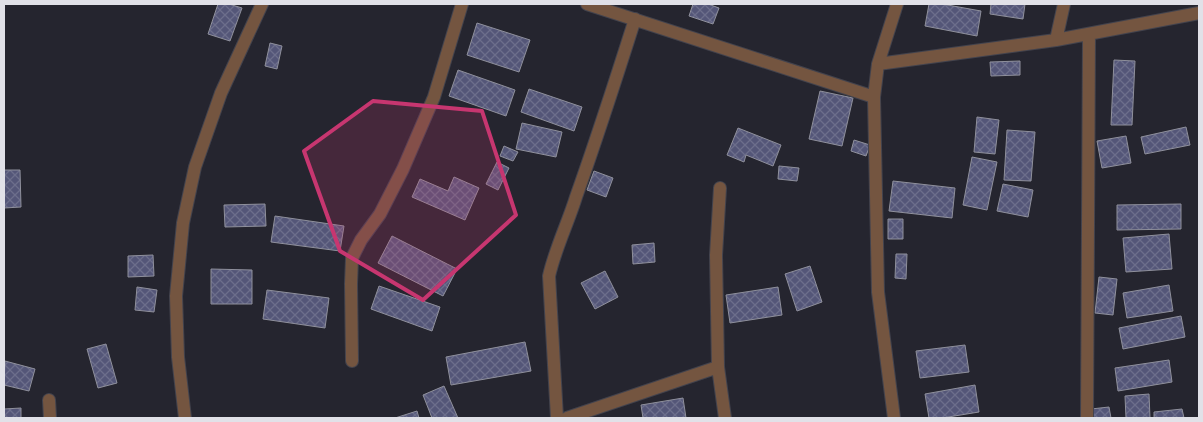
<svg xmlns="http://www.w3.org/2000/svg" width="1203" height="422" viewBox="0 0 1203 422" font-family="Poppins,sans-serif">
<style>
.building{fill:url(#building-cross-hatch);stroke:#8f909c}
.lines{fill:none;stroke-linecap:round;stroke-linejoin:round}
.street-casing{stroke:#43434d;stroke-width:14}
.street{stroke:#745540;stroke-width:12}
.marked{fill:#c73670;fill-opacity:0.2;stroke:#c73670;stroke-width:4;stroke-linejoin:round}
</style>
<defs>
<pattern id="building-cross-hatch" width="8" height="8" patternUnits="userSpaceOnUse" patternTransform="scale(1.25)"><rect width="8" height="8" fill="#545678"/><path d="M0 0l8 8M0 8l8-8" fill="none" stroke="#6c6e8b"/></pattern>
</defs>
<rect width="100%" height="100%" fill="#25252f"/>
<path class="building" d="M218 4H229L242 8 230 41 208 34Z
M693 4H708L719 8 713 24 689 16Z
M929 4H942L981 11 977 36 925 26Z
M991 4H1025L1023 19 990 14Z
M477 23 530 40 519 72 467 55Z
M270 43 282 46 277 69 265 66Z
M1114 60 1135 61 1132 125H1111Z
M1020 61V75L991 76 990 62Z
M458 70 515 90 506 116 449 96Z
M529 89 582 107 574 131 521 112Z
M820 91 853 98 842 146 809 139Z
M977 117 999 120 995 154 974 152Z
M522 123 562 132 556 157 516 149Z
M1186 127 1190 145 1145 154 1141 137Z
M738 128 781 145 773 166 746 155 744 162 727 155Z
M1007 130 1035 132 1031 181 1004 180Z
M1126 136 1131 163 1102 168 1097 141Z
M854 140 870 145 866 156 851 151Z
M504 146 518 152 513 161 500 156Z
M972 157 997 162 987 210 963 205Z
M497 162 509 168 498 190 486 184Z
M779 166 799 168 797 181 778 179Z
M4 170H20L21 207 4 208Z
M594 171 613 178 606 197 587 190Z
M454 177 479 188 465 220 412 197 420 179 448 191Z
M893 181 955 188 952 218 889 211Z
M1003 184 1033 190 1028 217 997 211Z
M265 204 266 226 225 227 224 205Z
M1181 204V229L1117 230V205Z
M275 216 344 226 340 251 271 242Z
M888 219H903V239H888Z
M1169 234 1172 269 1126 272 1123 238Z
M392 236 457 269 443 296 378 263Z
M654 243 655 262 633 264 632 245Z
M896 254H907L906 279 895 278Z
M153 255 154 276 128 277V256Z
M810 266 822 302 797 311 785 274Z
M211 269 252 270V304H211Z
M605 271 618 297 595 309 581 283Z
M1099 277 1117 279 1113 315 1095 313Z
M1169 285 1173 311 1127 318 1123 293Z
M379 286 440 307 432 331 371 309Z
M137 287 157 290 154 312 135 310Z
M778 287 782 315 730 323 726 295Z
M267 290 329 298 325 328 263 319Z
M1181 316 1185 337 1123 349 1119 328Z
M525 342 531 371 451 385 446 357Z
M106 344 117 383 98 388 87 349Z
M965 345 969 372 920 378 916 351Z
M1169 360 1172 382 1118 391 1115 368Z
M5 361 35 369 29 391 4 385Z
M975 385 979 412 942 418H929L925 394Z
M444 386 458 418H432L423 395Z
M1149 394 1150 418H1126L1125 396Z
M683 398 686 418H643L641 405Z
M1109 407 1111 418H1092L1091 409Z
M21 408V418H4V409Z
M1182 409 1184 418H1154V412Z
M417 411 419 418H395Z"/>
<g class="lines">
<defs>
<path id="street" d="M587 4 874 97
M1056 40 1064 4
M878 64 1056 40 1199 13
M352 361 351 284 352 258 361 240 380 214 403 169 434 97 462 4
M718 367 716 255 720 188
M49 400 50 418
M185 418 178 357 176 296 183 223 195 167 221 93 262 4
M557 418 549 276C555 249 568 223 576 197 597 138 616 79 635 19
M567 418 718 367 725 418
M894 418 878 292 874 97 878 64 897 4
M1087 418 1089 34"/>
</defs>
<use href="#street" class="street-casing"/>
<use href="#street" class="street"/>
</g>
<path class="marked" d="M373 101 482 111 516 215 423 300 340 251 304 151Z"/>
<rect width="1203" height="422" fill="none" stroke="#e1e1e8" stroke-width="10"/>
</svg>
